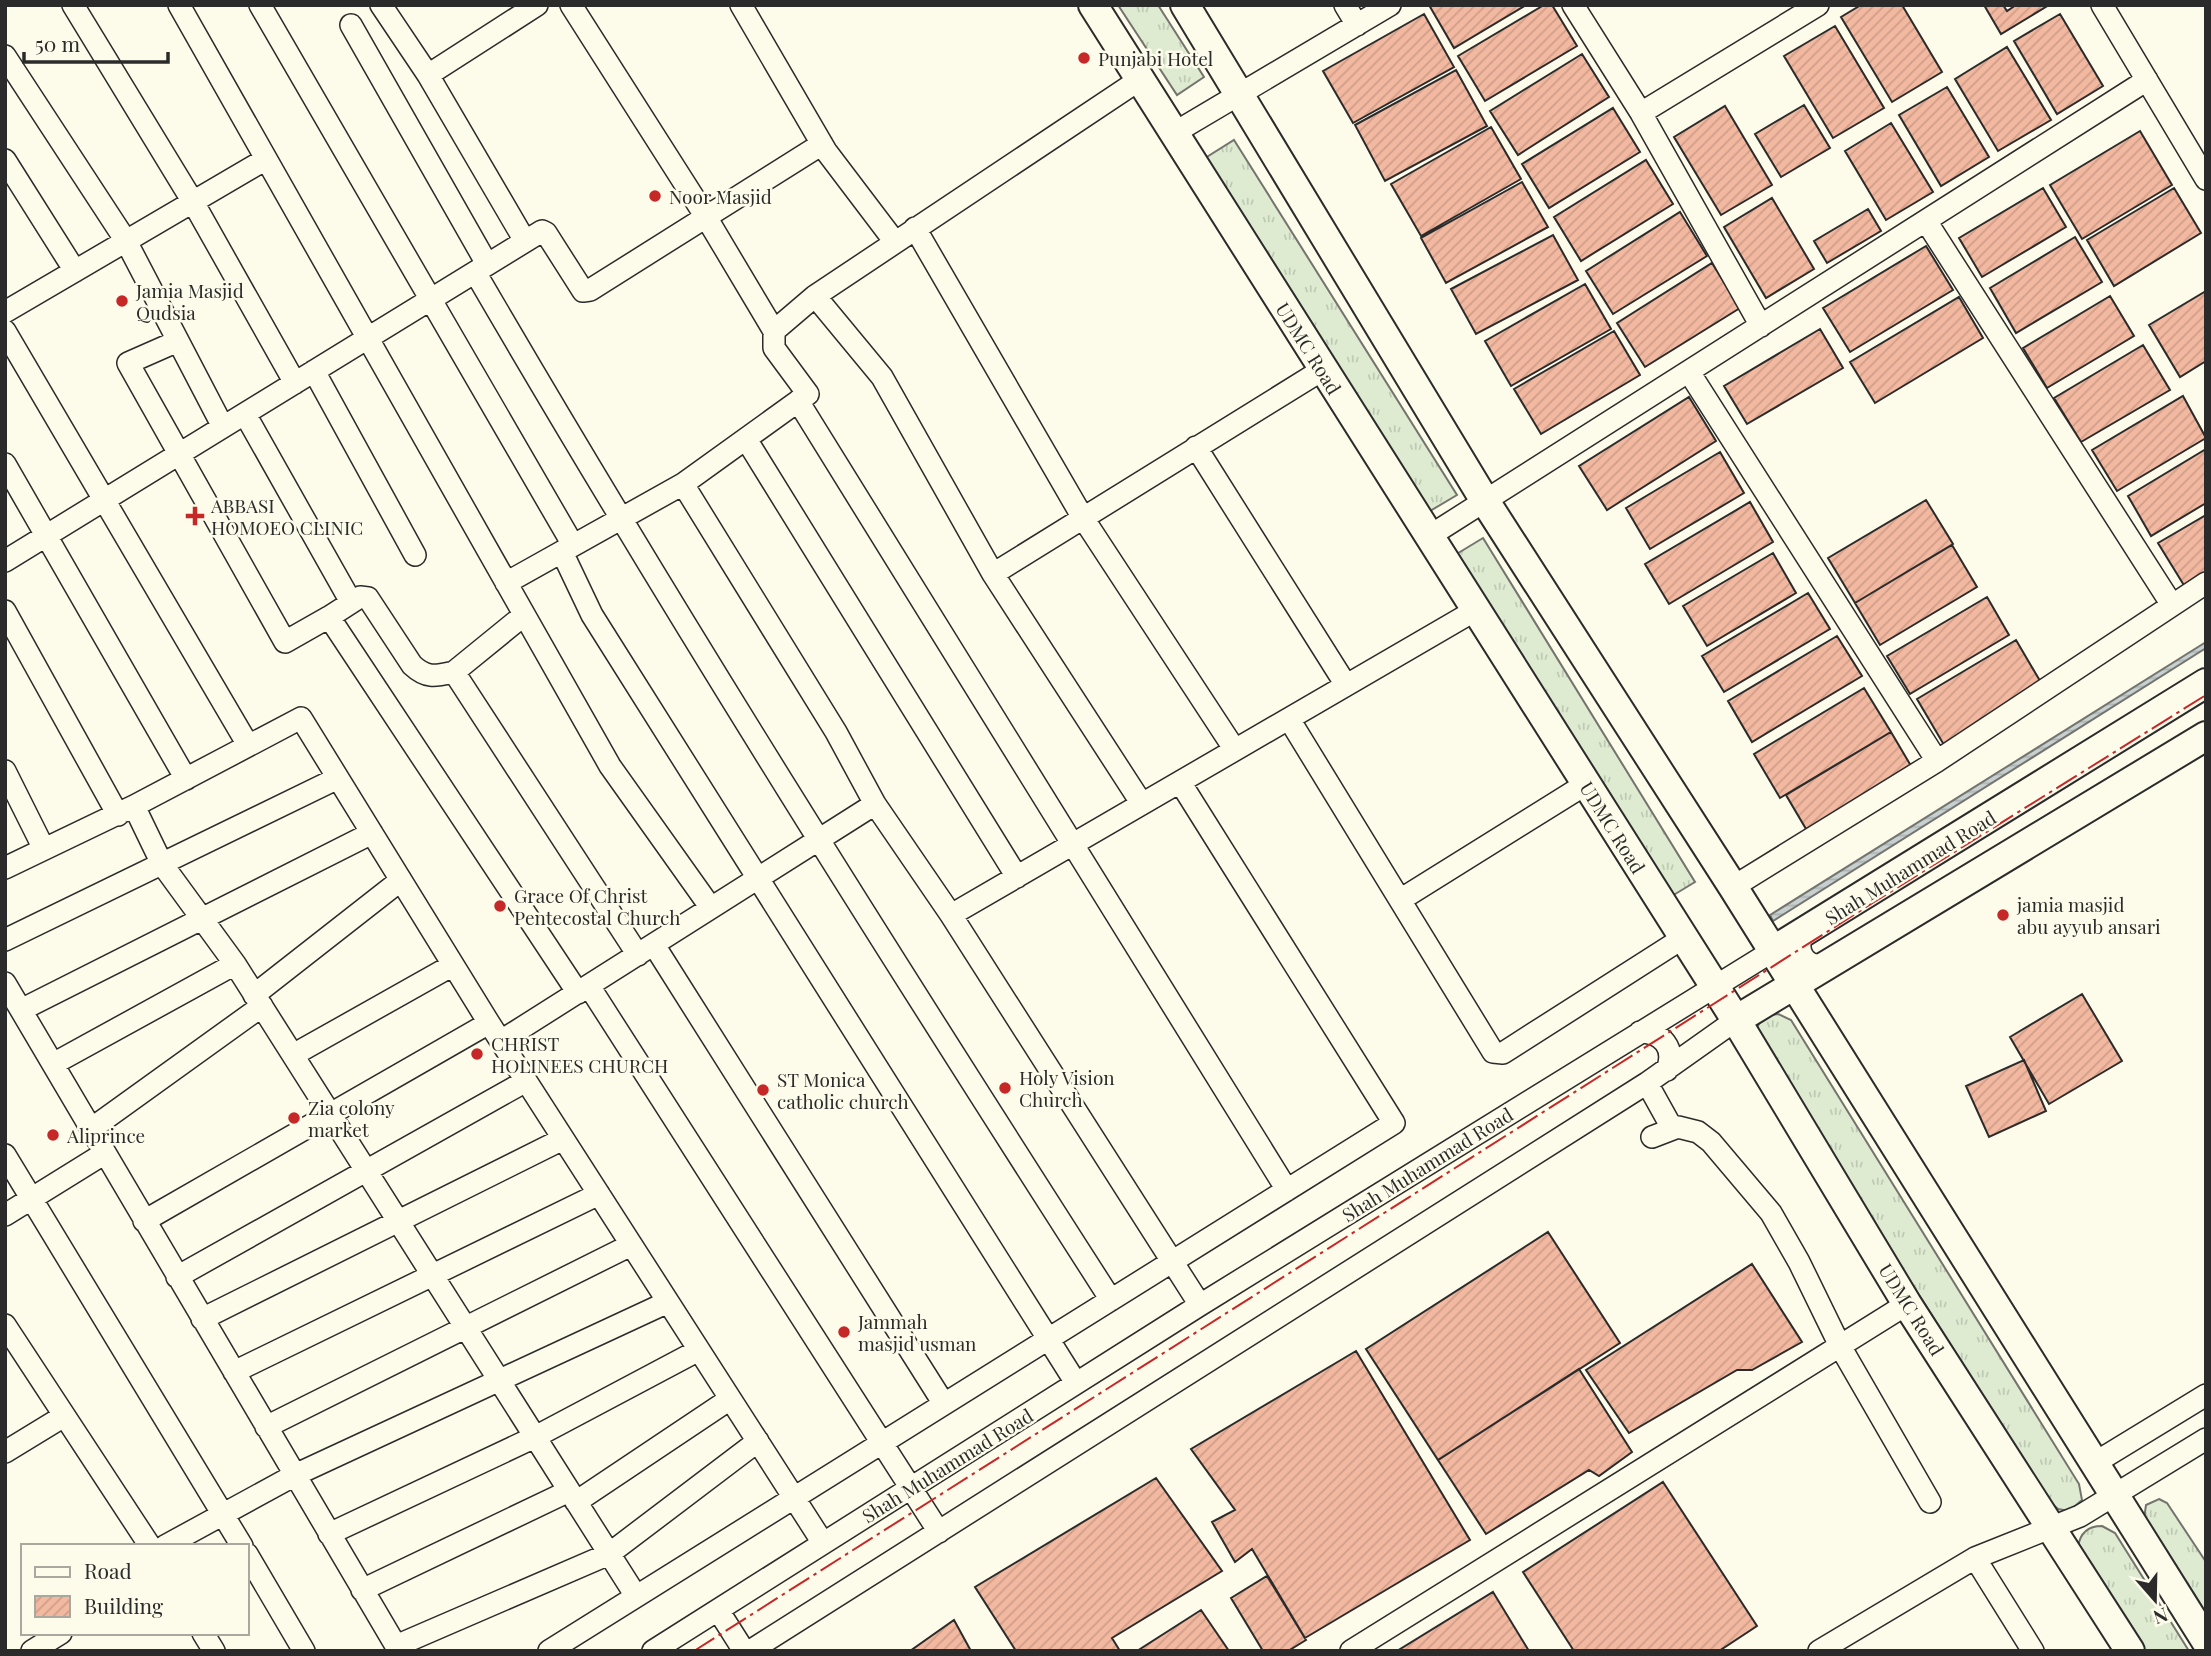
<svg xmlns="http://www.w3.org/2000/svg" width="2211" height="1656" viewBox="0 0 2211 1656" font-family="'Playfair Display',serif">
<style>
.grass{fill:url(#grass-tufts);stroke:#74746e;stroke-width:2}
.water{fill:url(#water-rules);stroke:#74746e;stroke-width:2}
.building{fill:url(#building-hatch);stroke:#2b2b2b;stroke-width:2}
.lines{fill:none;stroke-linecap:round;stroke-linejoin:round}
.minor-casing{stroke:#2b2b2b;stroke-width:24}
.major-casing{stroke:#2b2b2b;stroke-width:32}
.minor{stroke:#fdfbea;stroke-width:21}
.major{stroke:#fdfbea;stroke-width:28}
.power{stroke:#c62828;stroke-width:2;stroke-dasharray:24 5 3.5 5;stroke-linecap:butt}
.poi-dot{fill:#c62828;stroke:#fdfbea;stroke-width:2.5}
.labels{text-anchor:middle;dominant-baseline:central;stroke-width:5;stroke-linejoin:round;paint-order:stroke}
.poi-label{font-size:19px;fill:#2b2b2b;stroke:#fdfbea;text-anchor:start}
.street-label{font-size:19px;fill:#2b2b2b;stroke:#fdfbea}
</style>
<defs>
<pattern id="grass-tufts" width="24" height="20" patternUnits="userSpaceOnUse" patternTransform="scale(1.75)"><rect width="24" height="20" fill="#deebd1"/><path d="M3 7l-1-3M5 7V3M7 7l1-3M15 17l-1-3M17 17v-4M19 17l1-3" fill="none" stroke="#bfcab4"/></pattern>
<pattern id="water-rules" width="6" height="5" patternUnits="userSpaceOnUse" patternTransform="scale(1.75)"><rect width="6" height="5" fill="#c7d0d0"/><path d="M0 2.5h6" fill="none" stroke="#abb3b3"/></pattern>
<pattern id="building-hatch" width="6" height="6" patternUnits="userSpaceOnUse" patternTransform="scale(1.75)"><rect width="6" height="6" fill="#f2b8a0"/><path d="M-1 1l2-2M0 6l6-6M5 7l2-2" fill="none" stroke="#d09e8a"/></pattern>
</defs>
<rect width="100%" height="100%" fill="#fdfbea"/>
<path class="grass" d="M1118 5H1158L1204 77 1177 95Z
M1234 140 1457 495 1425 514 1202 160Z
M1483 538 1695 882 1667 899 1455 555Z
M1778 1014 1791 1020 2079 1484 2082 1500 2069 1511 2058 1509 2050 1502 1755 1036C1757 1022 1764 1015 1778 1014Z
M2159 1499 2167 1503 2206 1562V1614L2144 1519 2146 1505Z
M2102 1526 2115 1533 2189 1651H2140L2078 1547C2080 1533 2088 1526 2102 1526Z"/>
<path class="water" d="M2206 642V648L1773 921 1770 915Z"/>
<path class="building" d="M1429 5H1526L1454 48Z
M1544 5H1552L1577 46 1485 101 1458 56Z
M1861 5H1902L1942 72 1892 102 1841 17Z
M1984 5H2003L2007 11 2016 5H2049L2001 34Z
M1424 14 1454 67 1353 123 1323 71Z
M2060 14 2103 86 2057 114 2014 41Z
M1835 26 1884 108 1833 138 1784 56Z
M2007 47 2051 120 1998 151 1955 79Z
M1582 54 1609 97 1518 155 1490 111Z
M1456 70 1487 126 1385 181 1355 125Z
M1947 87 1989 157 1941 186 1899 115Z
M1804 105 1830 148 1781 177 1755 134Z
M1725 106 1772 185 1721 215 1674 137Z
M1613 108 1640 152 1549 208 1522 164Z
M1891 123 1933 192 1886 220 1845 151Z
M1491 127 1521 179 1421 236 1391 184Z
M2140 131 2172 185 2082 239 2050 185Z
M1646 160 1673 204 1581 261 1554 217Z
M1522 182 1548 227 1446 283 1421 238Z
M2043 188 2066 227 1982 277 1959 238Z
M2174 188 2201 233 2114 286 2087 240Z
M1772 198 1814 269 1766 298 1724 227Z
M1868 209 1881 231 1827 263 1814 241Z
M1680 212 1707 256 1613 314 1586 271Z
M1553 235 1578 280 1476 334 1451 289Z
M2075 237 2102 282 2016 333 1990 288Z
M1926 246 1953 290 1850 352 1823 308Z
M1712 263 1740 308 1645 367 1617 323Z
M1585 284 1611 329 1511 386 1485 341Z
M2206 291V361L2180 377 2149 325Z
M2110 296 2134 336 2047 388 2023 348Z
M1959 297 1983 338 1875 403 1850 362Z
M1820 329 1843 368 1747 424 1724 386Z
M1614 331 1640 375 1541 434 1514 389Z
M2143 345 2170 390 2081 442 2054 398Z
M2183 396 2206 438 2117 491 2092 450Z
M1689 397 1716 441 1607 510 1579 466Z
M2206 449V503L2151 536 2128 496Z
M1720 452 1744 493 1650 549 1626 508Z
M1926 500 1953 544 1855 603 1828 558Z
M1750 502 1773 542 1669 604 1645 564Z
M2206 515V575L2185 587 2158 543Z
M1952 545 1977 587 1880 645 1855 603Z
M1773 553 1796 593 1707 646 1683 606Z
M1808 593 1830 629 1724 692 1702 656Z
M1987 597 2009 635 1910 694 1887 656Z
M1837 636 1862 676 1752 742 1728 701Z
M2016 640 2043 686 1944 745 1917 699Z
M1864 688 1891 732 1780 798 1754 754Z
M1891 732 1914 771 1809 834 1786 795Z
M2082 994 2122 1061 2049 1104 2010 1037Z
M2024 1060 2046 1111 1989 1137 1966 1086Z
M1548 1232 1620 1343 1438 1460 1366 1349Z
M1752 1264 1802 1342 1752 1370H1737L1629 1433 1586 1370Z
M1356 1351 1470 1540 1305 1638 1252 1549 1235 1562 1212 1522 1235 1510 1191 1449Z
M1579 1369 1632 1452 1599 1476 1589 1470 1486 1534 1438 1460Z
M1156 1478 1222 1571 1112 1638 1120 1651H1016L975 1587Z
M1663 1482 1757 1626 1719 1651H1574L1523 1572Z
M1267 1576 1306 1640 1288 1651H1263L1231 1598Z
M1493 1592 1529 1651H1397Z
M1201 1610 1229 1651H1137Z
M954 1620 971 1651H910Z"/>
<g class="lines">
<defs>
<path id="minor" d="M73 5 193 202 295 383
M179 5 610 766 711 908
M260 5 573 545
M381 5 428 75 525 241
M571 5 706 217 774 331
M741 5 826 151 895 242
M1345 5 1357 25
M1573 5 1641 113 1761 326
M2102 5 2206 179
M351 25 487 264
M5 56 126 241 223 427
M428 75 537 5
M1641 113 1818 5
M1174 133 1390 5
M5 160 75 271
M1926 221 2172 605
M915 228 1083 518 1235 750
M475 272C678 621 893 960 1111 1300
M815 296 882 377 993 574 1142 804
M5 312 266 159
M5 331 248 745
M178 341 128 363 285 642 329 617
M314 371 415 555
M1689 372 1937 761
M798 401 1287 1190
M245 414 351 602
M746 439 1017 877
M1196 447 1346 685
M5 464 186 779
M683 484 836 732 875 804 951 915 1200 1305
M1428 537 2147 80
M562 552 592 615 1076 1383
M5 561 542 231 546 233 583 291 590 290 822 144
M993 574 1322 370
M506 583 683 484 808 394 774 348V331L815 296 1139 80
M5 611 118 815
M524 615 454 672 638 955
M454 672C436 676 427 679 412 665L368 598 360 597 329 617 578 993
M1289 719 1493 1052 1503 1053 1683 938
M5 771 44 849
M134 806 162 864 235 964 636 1596
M5 868 134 806 301 718 489 1023 823 1543
M1733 887 1937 761 2206 583
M1400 900 1586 784
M951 915 1474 611
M1803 933C1794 952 1806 970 1828 964
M5 940 338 778
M654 945 944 1404
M5 983 399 1651
M589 986 939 1532
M254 995 401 880
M21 1010 372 833
M1640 1032C1662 1032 1676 1048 1667 1070
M501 1041 875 804
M293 1055 453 965
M53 1064 235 964
M1647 1083 1672 1128
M91 1129 262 1006
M1652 1137 1678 1127 1698 1132 1711 1142 1771 1213 1799 1262 1840 1346 1930 1502
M5 1155 242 1546
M5 1215 105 1153
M144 1221 489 1023
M177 1277 526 1081
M202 1319 563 1139
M5 1325 150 1546
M234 1372 599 1194
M266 1427 631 1245
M5 1452 64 1416
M2093 1464 2206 1395
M576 1502 730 1399
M329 1534 535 1437 699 1350
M165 1546 295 1475 668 1302
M247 1554 304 1651
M1975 1558 2033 1651
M362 1590 569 1491
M718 1610 744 1651
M203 1633 214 1651
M396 1646 609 1554 758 1441
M32 1651 61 1633
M549 1651 1394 1123 1180 782
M653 1651 1200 1305 1771 952
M750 1651 1647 1083 1736 1020
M1351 1651 1907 1304
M1819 1651 1975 1558 2080 1516 2206 1439"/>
<path id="major" d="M1093 5 1736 1020 1907 1304 2130 1651
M1185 5 1485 501 1733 887 2206 1641
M1771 952 2206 683
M1736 1020 2206 736"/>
</defs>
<use href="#minor" class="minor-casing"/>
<use href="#major" class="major-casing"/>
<use href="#minor" class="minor"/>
<use href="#major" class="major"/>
<path class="power" d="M694 1651 1871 904 2206 695"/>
</g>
<g class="poi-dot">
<circle cx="1084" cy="58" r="7"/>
<circle cx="655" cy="196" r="7"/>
<circle cx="122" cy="301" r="7"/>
<path d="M191.5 505.5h7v7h7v7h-7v7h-7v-7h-7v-7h7z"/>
<circle cx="500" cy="906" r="7"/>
<circle cx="2003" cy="915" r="7"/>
<circle cx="477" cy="1054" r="7"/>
<circle cx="1005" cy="1088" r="7"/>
<circle cx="763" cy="1090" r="7"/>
<circle cx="294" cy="1118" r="7"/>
<circle cx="53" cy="1135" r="7"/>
<circle cx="844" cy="1332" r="7"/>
</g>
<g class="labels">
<g class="poi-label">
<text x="1098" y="58">Punjabi Hotel</text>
<text x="669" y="196">Noor Masjid</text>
<text x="136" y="290">Jamia Masjid<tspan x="136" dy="22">Qudsia</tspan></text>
<text x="211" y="505">ABBASI<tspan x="211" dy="22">HOMOEO CLINIC</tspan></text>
<text x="514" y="895">Grace Of Christ<tspan x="514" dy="22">Pentecostal Church</tspan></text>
<text x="2017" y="904">jamia masjid<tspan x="2017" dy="22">abu ayyub ansari</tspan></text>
<text x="491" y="1043">CHRIST<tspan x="491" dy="22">HOLINEES CHURCH</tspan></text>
<text x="1019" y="1077">Holy Vision<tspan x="1019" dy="22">Church</tspan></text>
<text x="777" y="1079">ST Monica<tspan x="777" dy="22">catholic church</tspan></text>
<text x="308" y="1107">Zia colony<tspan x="308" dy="22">market</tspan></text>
<text x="67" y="1135">Aliprince</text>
<text x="858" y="1321">Jammah<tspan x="858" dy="22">masjid usman</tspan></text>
</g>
<g class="street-label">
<text transform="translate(1309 348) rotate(58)">UDMC Road</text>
<text transform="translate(1613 827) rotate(58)">UDMC Road</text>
<text transform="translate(1910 867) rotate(-32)">Shah Muhammad Road</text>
<text transform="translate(1427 1164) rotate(-32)">Shah Muhammad Road</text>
<text transform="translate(1912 1309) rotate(58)">UDMC Road</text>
<text transform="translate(947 1465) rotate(-32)">Shah Muhammad Road</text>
</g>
</g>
<rect width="2211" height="1656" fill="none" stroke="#2b2b2b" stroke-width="14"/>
<rect x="21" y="1544" width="228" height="91" fill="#fdfbea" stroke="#a9a89e" stroke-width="2"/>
<rect x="35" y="1567" width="35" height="10" fill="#fdfbea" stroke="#a9a89e" stroke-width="2"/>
<text x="84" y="1579" font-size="21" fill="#2b2b2b">Road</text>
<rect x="35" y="1596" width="35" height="21" fill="url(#building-hatch)" stroke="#a9a89e" stroke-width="2"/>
<text x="84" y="1614" font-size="21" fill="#2b2b2b">Building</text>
<g transform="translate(2155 1600) rotate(160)" stroke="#fdfbea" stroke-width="5" paint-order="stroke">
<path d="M0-5L12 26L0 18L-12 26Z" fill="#2b2b2b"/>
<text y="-10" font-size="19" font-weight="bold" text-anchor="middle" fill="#2b2b2b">N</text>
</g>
<path d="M24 52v10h144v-10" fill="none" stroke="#2b2b2b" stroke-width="3.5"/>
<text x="35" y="52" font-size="21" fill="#2b2b2b" stroke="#fdfbea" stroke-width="5" paint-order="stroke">50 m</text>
</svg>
